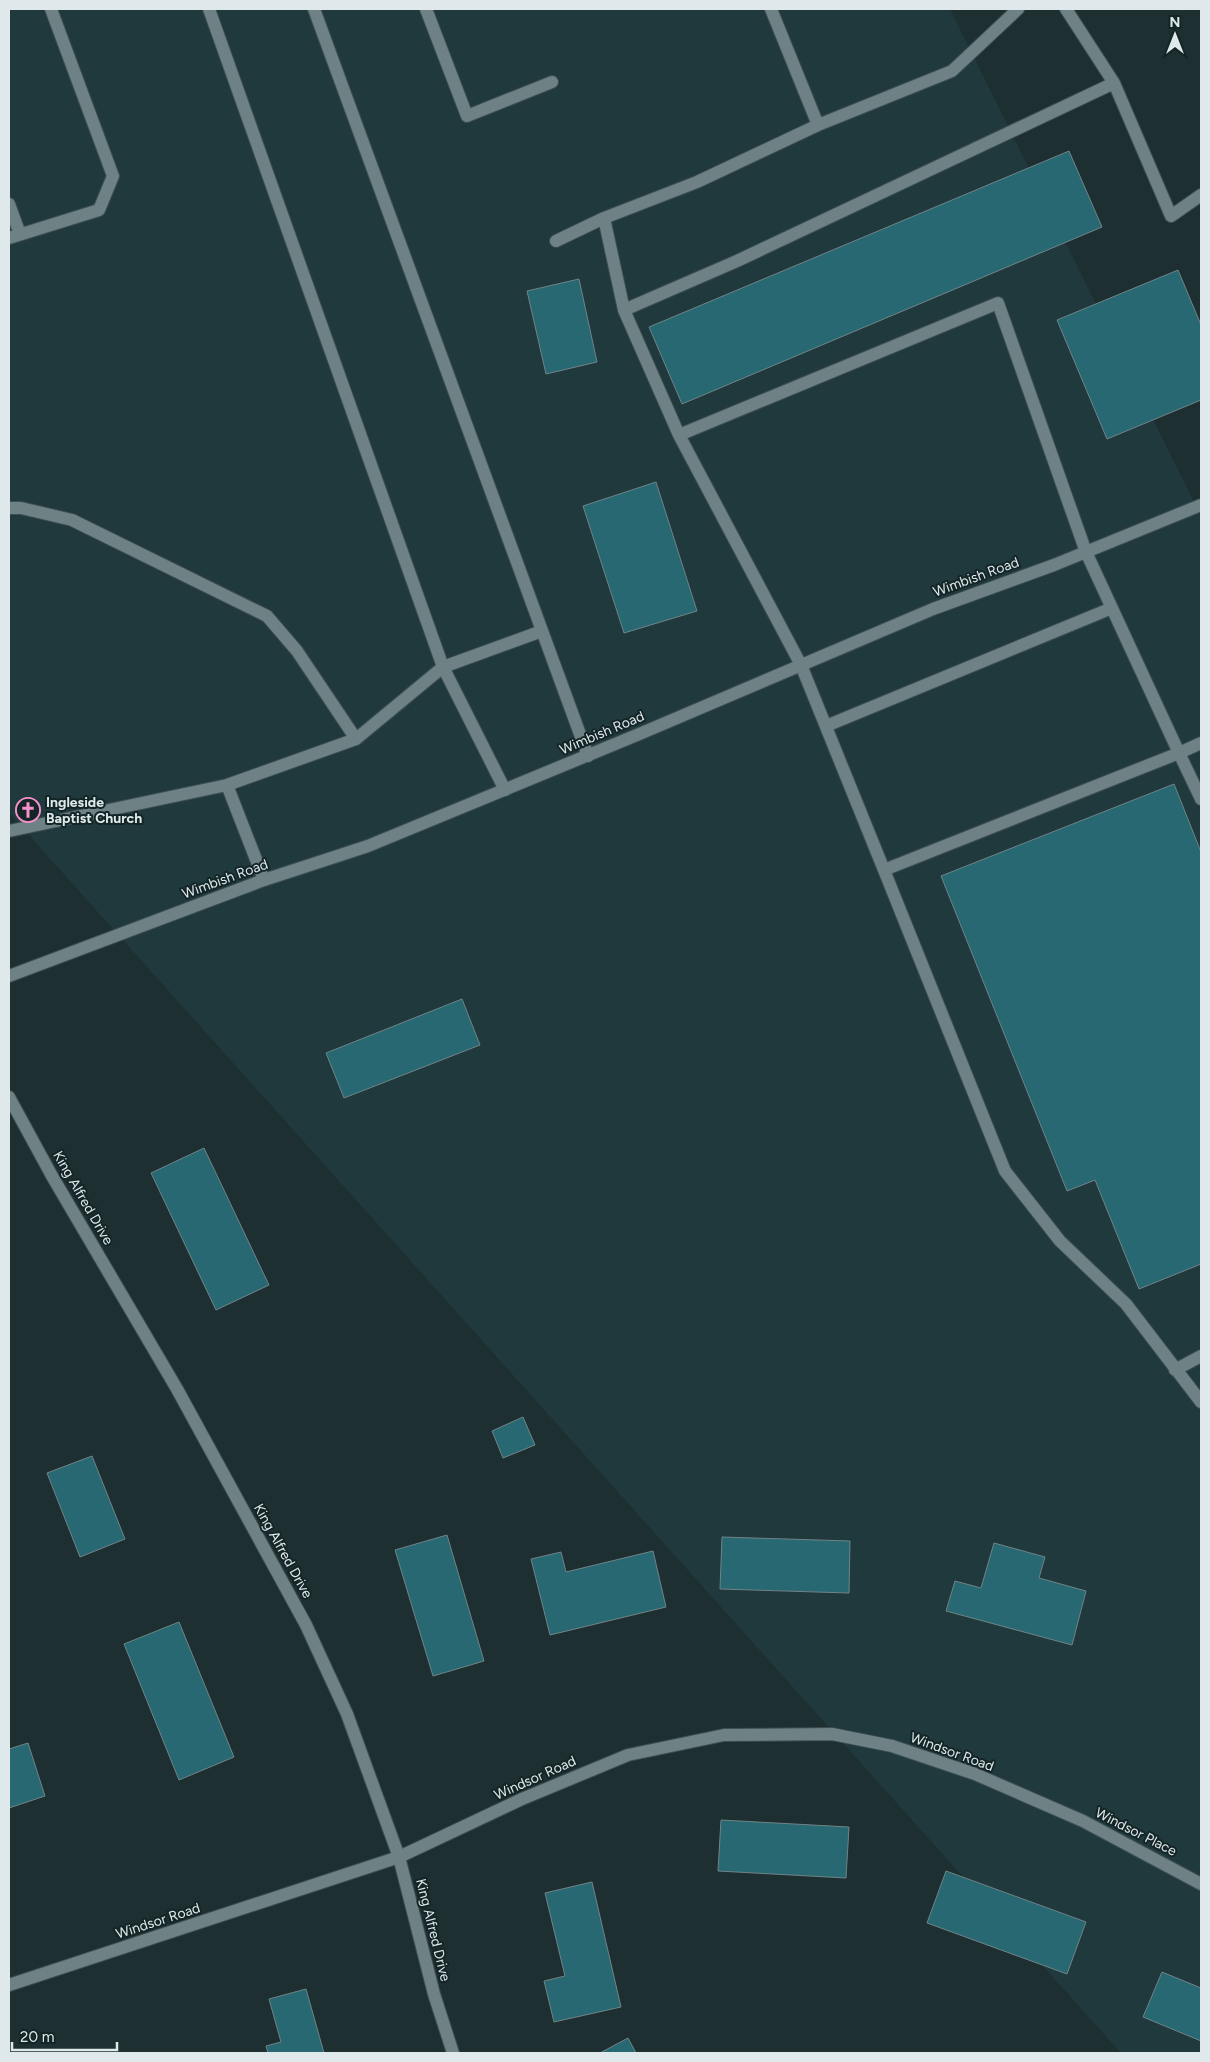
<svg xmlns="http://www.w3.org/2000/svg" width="1210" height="2062" viewBox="0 0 1210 2062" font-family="Figtree,sans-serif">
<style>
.built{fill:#1f393d}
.building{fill:#276872;stroke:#718487}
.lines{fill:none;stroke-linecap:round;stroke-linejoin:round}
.lane-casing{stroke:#3e4e50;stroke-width:14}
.street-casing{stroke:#3e4e50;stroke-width:14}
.secondary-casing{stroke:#3e4e50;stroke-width:14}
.lane{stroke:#6e8184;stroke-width:12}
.street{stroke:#6e8184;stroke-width:12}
.secondary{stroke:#6e8184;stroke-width:12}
.labels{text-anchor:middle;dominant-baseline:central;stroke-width:4;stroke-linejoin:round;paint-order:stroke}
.street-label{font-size:14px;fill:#dfe9eb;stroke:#142527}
.poi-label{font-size:14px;font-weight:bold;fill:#dfe9eb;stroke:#142527;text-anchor:start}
</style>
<rect width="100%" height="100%" fill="#1e2f31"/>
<path class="built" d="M9 9H950L1201 516V2053H1121L9 813Z"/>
<path class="building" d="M1069 151 1102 227 682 404 649 327Z
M1178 270 1201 325V400L1107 439 1057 320Z
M579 279 597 362 546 374 527 291Z
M656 482 697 611 624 633 583 506Z
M1174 784 1201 852V1264L1139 1289 1095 1180 1067 1191 941 876Z
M462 999 480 1045 344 1098 326 1053Z
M204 1148 269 1285 216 1310 151 1173Z
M523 1417 535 1445 503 1458 492 1431Z
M92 1456 125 1539 80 1557 47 1473Z
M447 1535 484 1661 433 1676 395 1550Z
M722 1537 850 1541 849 1593 720 1589Z
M994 1543 1045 1557 1039 1578 1086 1591 1072 1645 946 1611 955 1581 981 1588Z
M653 1551 666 1607 550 1635 531 1559 561 1552 566 1572Z
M179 1622 234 1757 179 1780 124 1644Z
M28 1743 45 1796 9 1808V1749Z
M721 1820 849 1827 846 1878 718 1871Z
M946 1871 1086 1922 1067 1974 927 1923Z
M592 1882 621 2007 554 2022 544 1981 565 1976 545 1893Z
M1162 1972 1201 1988V2041L1143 2017Z
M306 1989 324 2053H268L266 2046 281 2042 269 1999Z
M628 2038 636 2053H600Z"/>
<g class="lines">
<defs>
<path id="lane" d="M209 9 443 667 505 790
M314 9 588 756
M426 9 467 116 552 82
M771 9 818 125
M1066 9 1114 83 1171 216 1201 195
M1114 83 737 261 624 310 679 435 998 303 1086 552 1179 753 1201 743
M9 204 20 234
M604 218 624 310
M9 238 99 210 113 176 51 9
M556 241 604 218 697 182 818 125 952 71 1018 9
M679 435 801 665 884 870 1179 753 1201 799
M9 508H21L72 520 267 616 297 651 356 739
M826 726 1112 608
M227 785 264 880
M9 831 227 785 356 739 443 667 542 631
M884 870 1005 1171 1060 1241 1126 1304 1201 1402
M1175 1370 1201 1356"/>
<path id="street" d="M9 1097 52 1176 177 1389 306 1625 347 1714 399 1857 434 1994 453 2053
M9 1985 399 1857 522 1799 628 1755 724 1735 832 1734 892 1746 975 1774 1083 1821 1201 1884"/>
<path id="secondary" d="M9 976 264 880 368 846 637 735 933 609 1054 565 1201 505"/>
</defs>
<use href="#lane" class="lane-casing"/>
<use href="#street" class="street-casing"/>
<use href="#secondary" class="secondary-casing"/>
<use href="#lane" class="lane"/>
<use href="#street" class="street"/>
<use href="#secondary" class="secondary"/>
</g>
<defs>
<symbol id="church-ring" viewBox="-11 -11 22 22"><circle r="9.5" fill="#142527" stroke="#f790cd" stroke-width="1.5"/><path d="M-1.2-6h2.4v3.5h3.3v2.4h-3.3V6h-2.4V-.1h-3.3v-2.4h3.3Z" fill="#f790cd"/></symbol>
</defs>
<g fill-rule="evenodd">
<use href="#church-ring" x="14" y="796" width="28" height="28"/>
</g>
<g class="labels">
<g class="street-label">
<text transform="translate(976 577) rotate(-20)">Wimbish Road</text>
<text transform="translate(602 733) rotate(-23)">Wimbish Road</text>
<text transform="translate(225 879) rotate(-20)">Wimbish Road</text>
<text transform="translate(83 1198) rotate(60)">King Alfred Drive</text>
<text transform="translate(283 1551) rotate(61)">King Alfred Drive</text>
<text transform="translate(952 1752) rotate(20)">Windsor Road</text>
<text transform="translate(535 1778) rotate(-24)">Windsor Road</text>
<text transform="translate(1136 1832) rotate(27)">Windsor Place</text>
<text transform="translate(158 1921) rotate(-18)">Windsor Road</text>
<text transform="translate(433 1930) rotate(76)">King Alfred Drive</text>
</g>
<g class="poi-label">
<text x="46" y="802">Ingleside<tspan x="46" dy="16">Baptist Church</tspan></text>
</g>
</g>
<rect width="1210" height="2062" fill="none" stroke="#dfe9eb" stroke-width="20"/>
<g transform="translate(1175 35)" stroke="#142527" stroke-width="4" paint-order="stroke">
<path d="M0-4L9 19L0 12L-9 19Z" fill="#dfe9eb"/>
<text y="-8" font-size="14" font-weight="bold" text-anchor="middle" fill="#dfe9eb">N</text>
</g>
<path d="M12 2042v8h105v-8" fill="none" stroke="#dfe9eb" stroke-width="2.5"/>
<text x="20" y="2042" font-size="15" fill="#dfe9eb" stroke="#142527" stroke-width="4" paint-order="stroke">20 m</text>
</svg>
